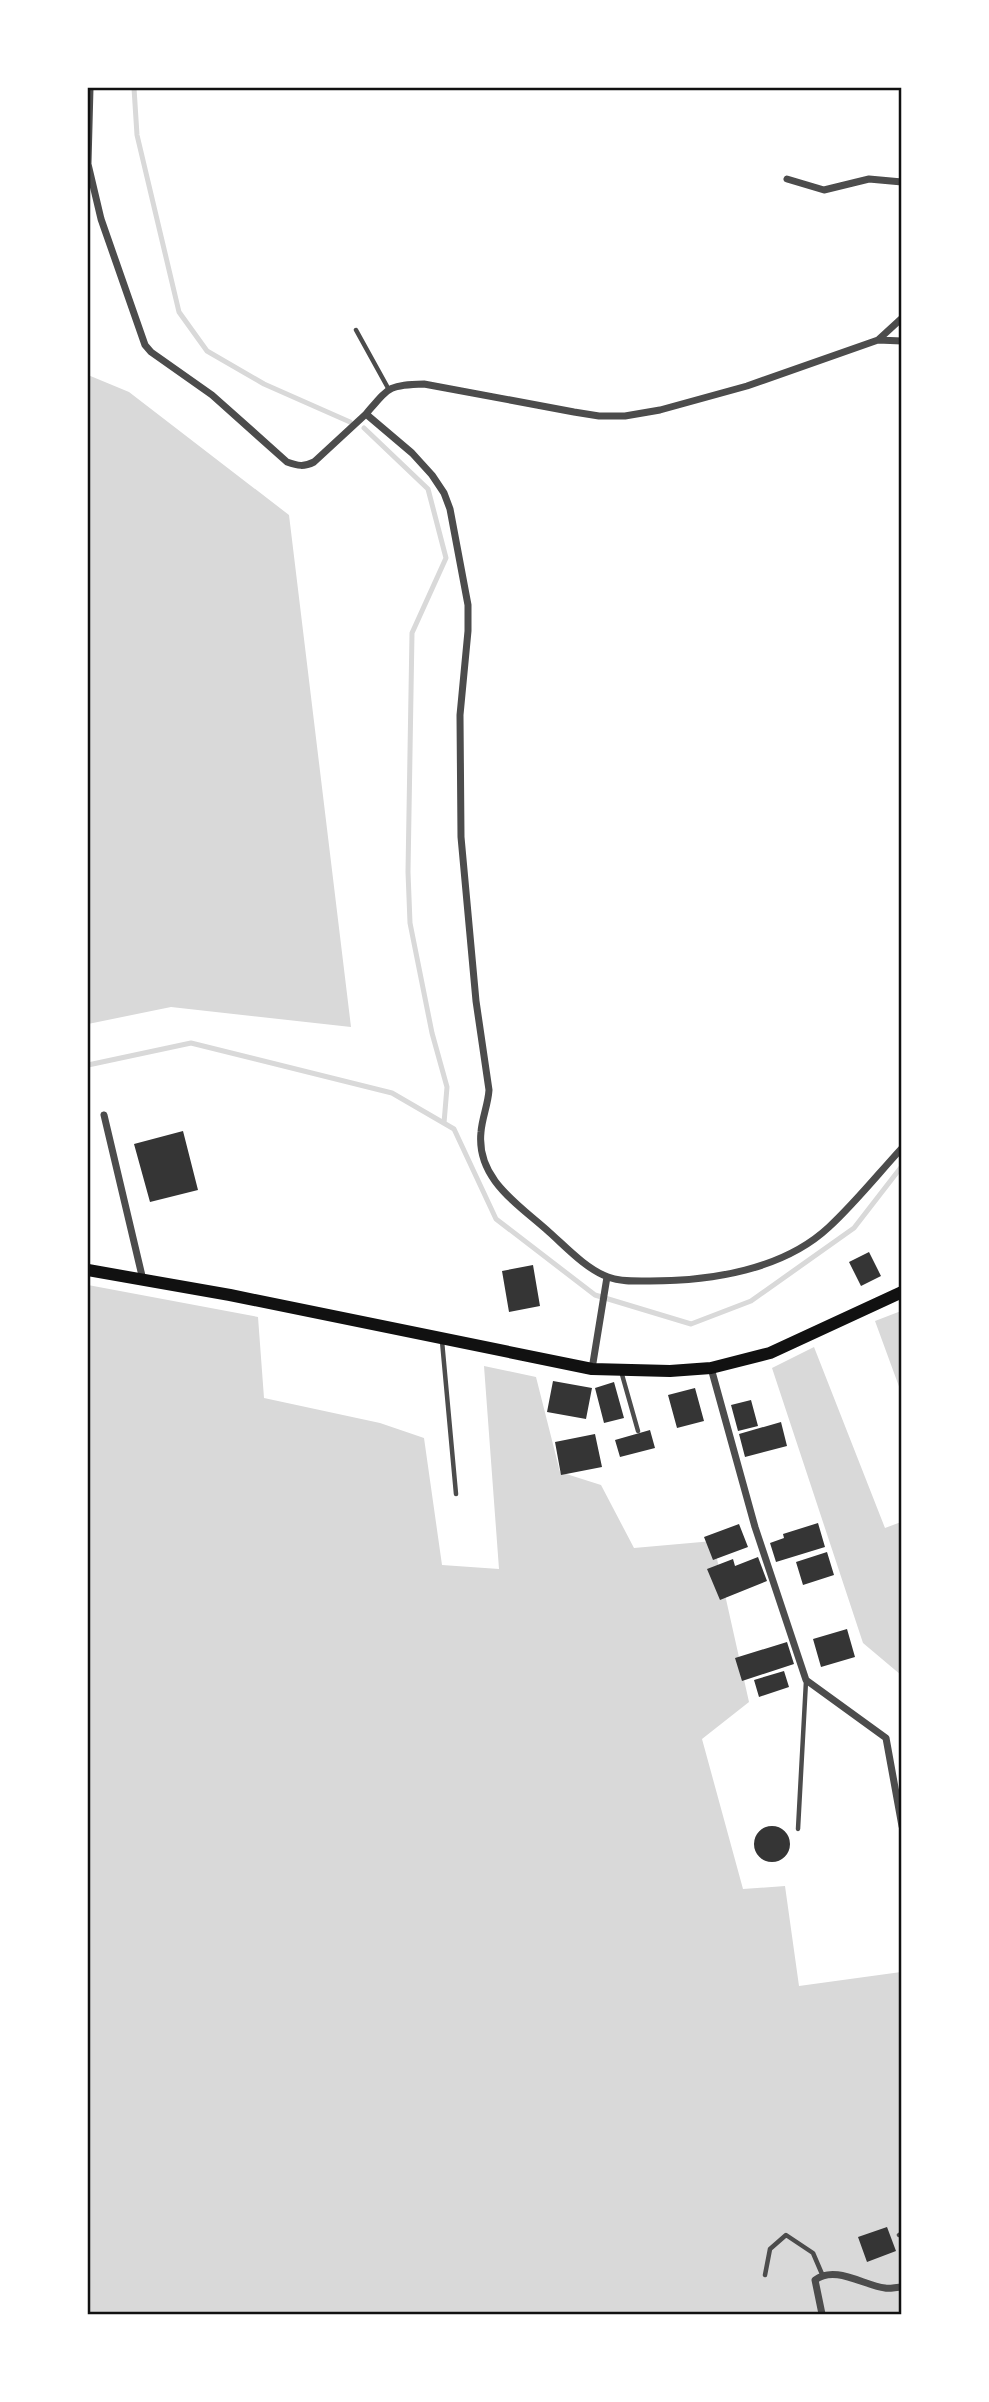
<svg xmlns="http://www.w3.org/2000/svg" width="989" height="2402" viewBox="0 0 989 2402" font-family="'Exo 2',sans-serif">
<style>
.water{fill:#d9d9d9}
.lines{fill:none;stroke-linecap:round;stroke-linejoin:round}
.stream{stroke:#d9d9d9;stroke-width:5}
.building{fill:#353535}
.service{stroke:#4c4c4c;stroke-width:4.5}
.minor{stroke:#4c4c4c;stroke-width:7}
.secondary{stroke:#111;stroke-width:12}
.neatline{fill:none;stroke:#111;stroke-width:2.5}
</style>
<rect width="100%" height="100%" fill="#fff"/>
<path class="water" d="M88 375 129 392 289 515 351 1027 171 1007 88 1024Z
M88 1285 258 1317 264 1398 380 1423 424 1438 442 1565 499 1569 484 1366 536 1377 560 1472 601 1485 634 1548 713 1541 749 1702 702 1739 743 1889 785 1886 799 1986 901 1972V2314H88Z
M901 1311V1392L875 1321Z
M814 1347 885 1528 901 1522V1675L863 1643 772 1368Z"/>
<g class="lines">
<path class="stream" d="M134 88 137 135 179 312 207 351 264 384 350 422
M364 428 428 489 446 558 412 633 408 872 410 923 432 1033 447 1087 444 1123
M88 1065 191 1043 392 1093 454 1129 496 1219 595 1295 691 1324 751 1301 854 1228 902 1166"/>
</g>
<path class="building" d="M183 1131 198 1190 150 1202 134 1144Z
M869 1252 881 1276 861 1286 849 1262Z
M533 1265 540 1306 509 1312 502 1271Z
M553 1381 592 1388 586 1419 547 1412Z
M614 1382 624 1418 604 1423 595 1388Z
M695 1388 704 1421 677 1428 668 1395Z
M751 1400 758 1426 738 1431 731 1405Z
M781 1422 787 1446 745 1457 739 1434Z
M650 1430 655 1448 620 1457 615 1440Z
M595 1434 602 1467 561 1475 555 1442Z
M818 1523 825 1547 776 1562 770 1543 784 1538 783 1534Z
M739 1524 748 1547 713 1560 704 1537Z
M827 1552 834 1575 803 1585 796 1562Z
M758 1557 767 1581 720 1600 707 1569 733 1559 735 1566Z
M847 1629 855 1657 821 1667 813 1639Z
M787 1642 794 1664 742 1681 735 1658Z
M784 1671 789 1687 759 1697 754 1680Z
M754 1844a18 18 0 1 1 36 0a18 18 0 1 1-36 0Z
M887 2227 896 2251 867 2262 858 2237Z"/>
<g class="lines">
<path class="service" d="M356 330 388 388
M442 1341 456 1494
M621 1371 638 1431
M798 1829 806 1681
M899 2235 902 2233
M765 2275 770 2249 786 2235 813 2253 822 2274"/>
<path class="minor" d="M88 163 90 88
M88 164 101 219 145 345 151 352 212 395 287 462C298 466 304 467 314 462L366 414
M787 179 824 190 869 179 902 182
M878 340 902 318
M902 341 878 340 747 386 660 410 625 416H599L574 412 424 384C388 385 389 387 366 414L412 453 432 475 444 493 450 509 468 605V631L460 715 461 837 476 1001 489 1090C488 1105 482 1118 481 1132 476 1179 518 1204 549 1232 566 1247 586 1269 608 1277 621 1282 637 1281 650 1281 711 1281 783 1270 829 1227 855 1203 878 1174 902 1148
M104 1115 143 1280
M711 1368 755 1527 806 1680 886 1738 902 1826
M592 1369 607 1277
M822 2314 815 2280C835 2265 863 2285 885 2288 890 2289 896 2287 902 2287"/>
<path class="secondary" d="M88 1270 230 1295 592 1369 670 1371 711 1368 770 1353 902 1292"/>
</g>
<rect width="989" height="2402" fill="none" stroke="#ffffff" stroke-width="178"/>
<rect x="89" y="89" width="811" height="2224" class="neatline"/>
</svg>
